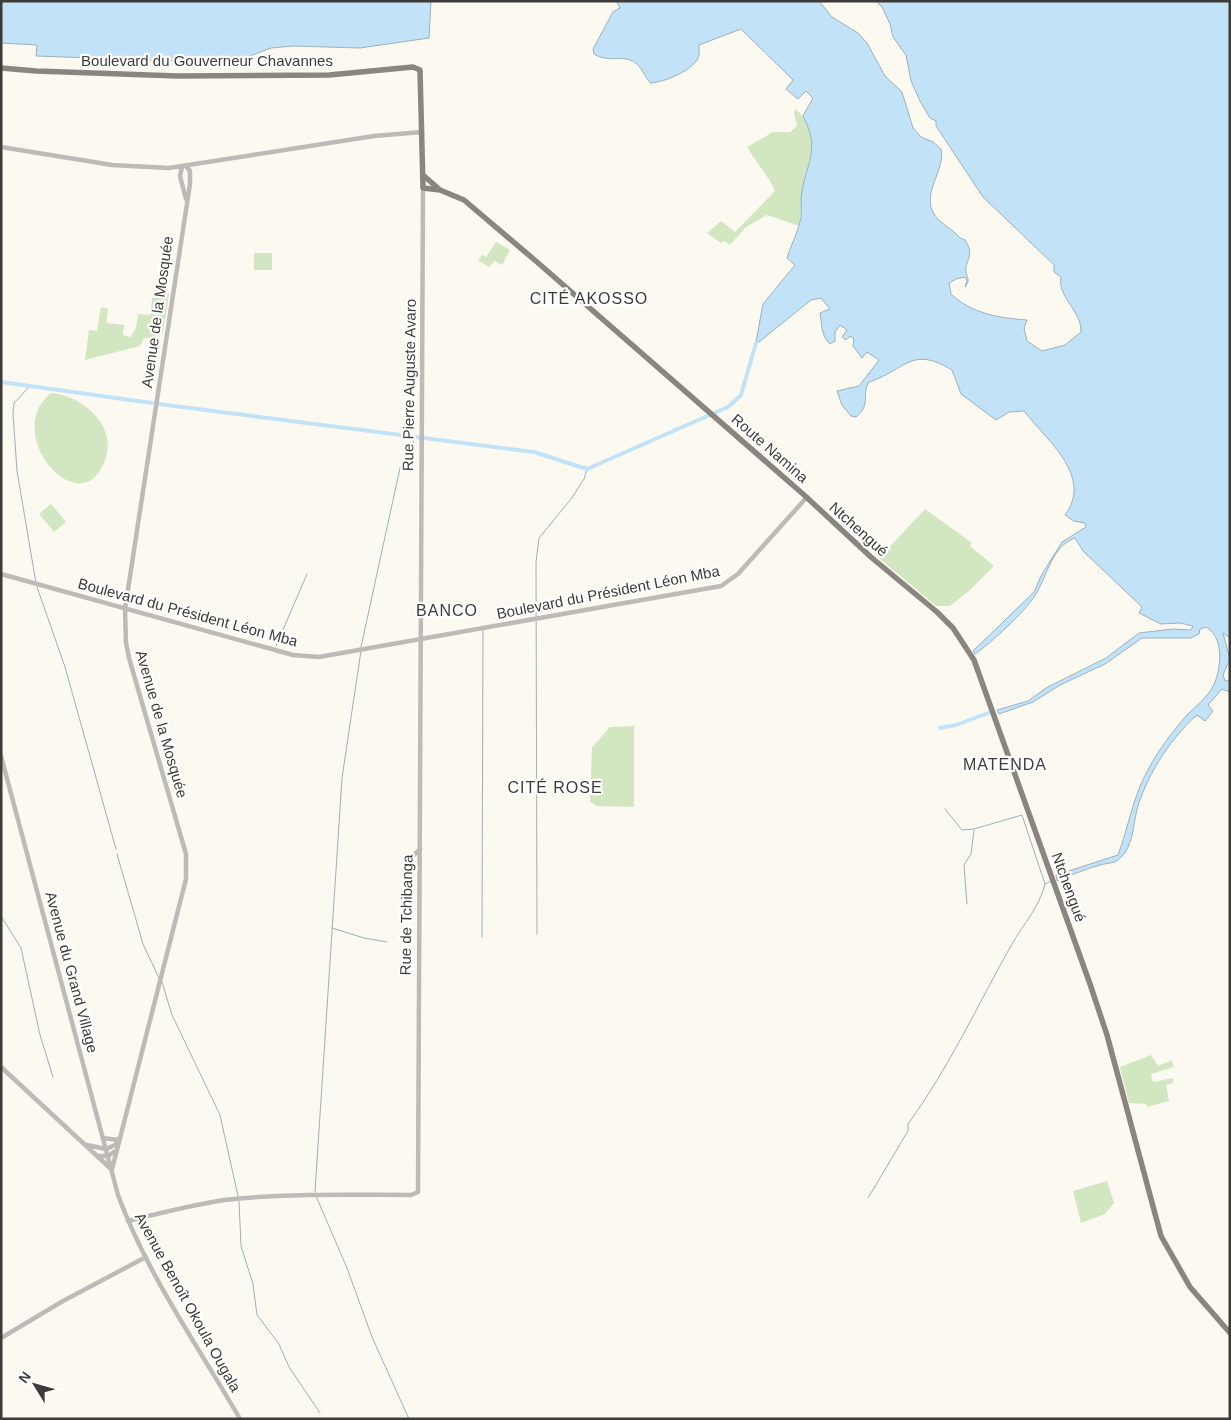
<svg xmlns="http://www.w3.org/2000/svg" width="1231" height="1420" viewBox="0 0 1231 1420" font-family="Helvetica,sans-serif">
<style>
.green{fill:#d2e7c1}
.water{fill:#c2e3f7;stroke:#9ab1be}
.lines{fill:none;stroke-linecap:round;stroke-linejoin:round}
.stream{stroke:#9ab1be;stroke-width:1}
.canal{stroke:#c2e3f7;stroke-width:4}
.tertiary{stroke:#bdbab7;stroke-width:4.5}
.primary{stroke:#8b8580;stroke-width:5.5}
.labels{text-anchor:middle;dominant-baseline:central;stroke-width:4.5;stroke-linejoin:round;paint-order:stroke}
.street-label{font-size:15px;fill:#3d3c38;stroke:#fff}
.neighbourhood-label{font-size:16px;letter-spacing:1px;fill:#3d3c38;stroke:#fff}
</style>
<rect width="100%" height="100%" fill="#fcf9f0"/>
<path class="green" d="M796 109C827 139 806 159 802 192 800 204 802 215 799 226L767 215 746 227 730 245 724 241 721 243 707 233 721 221 735 232 775 191C770 178 755 161 747 147L773 132H790L797 126 794 112Z
M496 242 510 250 502 265 494 261 490 267 478 261 482 255 486 257Z
M254 253H272V270H254Z
M153 292 169 294 163 333H158L155 338H144L140 346 85 360 89 330 97 331 101 307 108 309 106 323 124 325 123 335 130 337 136 328 138 314 150 315Z
M51 393C82 396 118 425 105 460 81 527 0 433 51 393Z
M51 504 66 522 54 532 39 514Z
M925 509 972 543 970 546 994 566 970 590 950 606H936L879 558Z
M634 726V807L597 806 590 802 592 747 610 727Z
M1151 1055 1158 1066 1172 1060 1174 1067 1151 1074 1153 1082 1173 1078V1083L1166 1085 1169 1101 1147 1107 1146 1104 1129 1103 1120 1067Z
M1107 1181 1114 1203 1105 1214 1081 1223 1073 1191Z"/>
<path class="water" d="M1 1H431L429 38 360 48 293 46 271 48 232 63 36 56 37 45 1 43Z
M616 1H819L832 17 858 33 867 43 885 76 902 92 913 128 921 137 933 142 941 149C946 170 921 193 934 214 940 224 953 229 960 238L965 240C976 256 964 261 966 272 968 280 970 280 965 287L967 281 965 277 956 279 949 283 951 294C972 314 1000 318 1027 320L1024 328 1027 341 1042 351 1065 345 1081 332C1082 311 1057 297 1061 277L1054 272V265L983 197 936 126V121L930 118 920 101 911 81 906 55 893 37 890 24 882 7 876 1H1230V638L1223 633 1230 659 1223 675 1225 681 1230 680V692L1222 689 1208 705 1213 711 1205 721 1197 715C1172 737 1151 769 1140 800 1132 819 1136 846 1118 860 1115 863 1108 863 1104 864 1087 868 1072 875 1057 881L1056 875 1118 855C1129 826 1133 795 1149 768 1159 749 1173 731 1187 715 1195 707 1205 699 1211 690 1221 674 1226 638 1206 627L1200 629 1199 634 1191 638H1142L1105 664 1060 685 1033 702 999 714 997 710 1028 701 1046 688 1106 658 1139 633 1173 629 1191 630 1193 626 1180 623 1161 624 1139 613 1142 607 1083 551 1075 538C1052 546 1047 576 1036 594 1025 612 992 642 975 654L973 651 1034 592 1041 576 1062 542 1086 527 1085 523 1074 521 1065 515C1094 476 1046 440 1024 411L1009 412 996 420 961 394 952 370C911 345 906 370 869 382 861 393 872 404 856 417L851 416 842 405 837 391 859 386 879 360 867 352 862 358 853 346 854 339 850 336 846 340 842 337 847 330 840 325 835 332V341L830 344C821 336 822 325 820 313L830 309 821 298 811 300 759 342H756L763 304 795 265 787 258C791 245 798 232 801 218 802 209 800 200 802 191 808 159 820 149 803 116L813 98 806 91 798 99 786 89 793 80 741 29 699 45C699 50 700 56 697 60 689 72 664 82 651 83 644 77 642 66 633 61 620 55 608 63 594 54L593 49 613 12 620 8Z"/>
<g class="lines">
<path class="stream" d="M29 387 14 403 13 413 17 471 36 583
M37 587 65 667 116 849
M276 646 307 574
M361 647 400 468 413 444 414 436
M945 809 962 830 974 829 1022 815 1045 884 1051 881
M117 854 143 944 159 978
M967 904 964 865 971 854 974 830
M1 916 21 948 40 1035 53 1077
M332 928 364 938 387 942
M537 934 536 562 539 538 571 499 584 479 587 469
M482 937 483 630
M162 982 172 1015 220 1115 238 1196
M315 1192 342 778 361 651
M316 1196 347 1268 372 1337 409 1419
M868 1198 908 1131V1124C949 1068 978 1004 1012 944 1024 923 1039 908 1045 884
M239 1201 241 1246 253 1284 257 1315 279 1344 289 1367 320 1413"/>
<path class="canal" d="M1 382 152 403
M159 404 534 452 587 469 728 407 741 395 756 343
M940 728 956 725 991 712"/>
<path class="tertiary" d="M1 147 112 165 169 168 374 136 422 132
M182 167 180 176 186 199
M1 574 293 655 319 657 721 586 738 574 807 497
M1 756 118 1195C147 1274 198 1346 240 1419
M411 858 420 849
M1 1067 110 1168
M103 1138 118 1140
M87 1145 106 1149 115 1145 119 1138
M99 1156H108L117 1150 186 879V854L129 658 126 643 125 609 190 184V171L186 166
M112 1169 117 1150
M128 1221C160 1213 192 1205 224 1200 286 1193 349 1195 411 1195L418 1192 423 188
M1 1338 63 1301 146 1257"/>
<path class="primary" d="M1 68 36 71 178 76 329 75 413 67 420 70 423 188 440 190 464 200 537 262 803 494 872 558 937 612 953 628 974 660 1090 984 1107 1035 1161 1236 1190 1287 1230 1333
M423 175 440 190"/>
</g>
<g class="labels">
<g class="street-label">
<text x="207" y="60">Boulevard du Gouverneur Chavannes</text>
<text transform="translate(157 312) rotate(-82)">Avenue de la Mosquée</text>
<text transform="translate(409 385) rotate(-89)">Rue Pierre Auguste Avaro</text>
<text transform="translate(770 448) rotate(41)">Route Namina</text>
<text transform="translate(859 529) rotate(42)">Ntchengué</text>
<text transform="translate(608 592) rotate(-11)">Boulevard du Président Léon Mba</text>
<text transform="translate(188 612) rotate(15)">Boulevard du Président Léon Mba</text>
<text transform="translate(162 724) rotate(74)">Avenue de la Mosquée</text>
<text transform="translate(1069 887) rotate(70)">Ntchengué</text>
<text transform="translate(406 915) rotate(-89)">Rue de Tchibanga</text>
<text transform="translate(72 972) rotate(75)">Avenue du Grand Village</text>
<text transform="translate(188 1302) rotate(61)">Avenue Benoît Okoula Ougala</text>
</g>
<g class="neighbourhood-label">
<text x="589" y="298">CITÉ AKOSSO</text>
<text x="447" y="610">BANCO</text>
<text x="1005" y="764">MATENDA</text>
<text x="555" y="787">CITÉ ROSE</text>
</g>
</g>
<rect width="1231" height="1420" fill="none" stroke="#3d3c38" stroke-width="5"/>
<g transform="translate(35 1385) rotate(307)" stroke="#ffffff" stroke-width="4" paint-order="stroke">
<path d="M0-4L9 19L0 12L-9 19Z" fill="#3d3c38"/>
<text y="-8" font-size="14" font-weight="bold" text-anchor="middle" fill="#3d3c38">N</text>
</g>
</svg>
